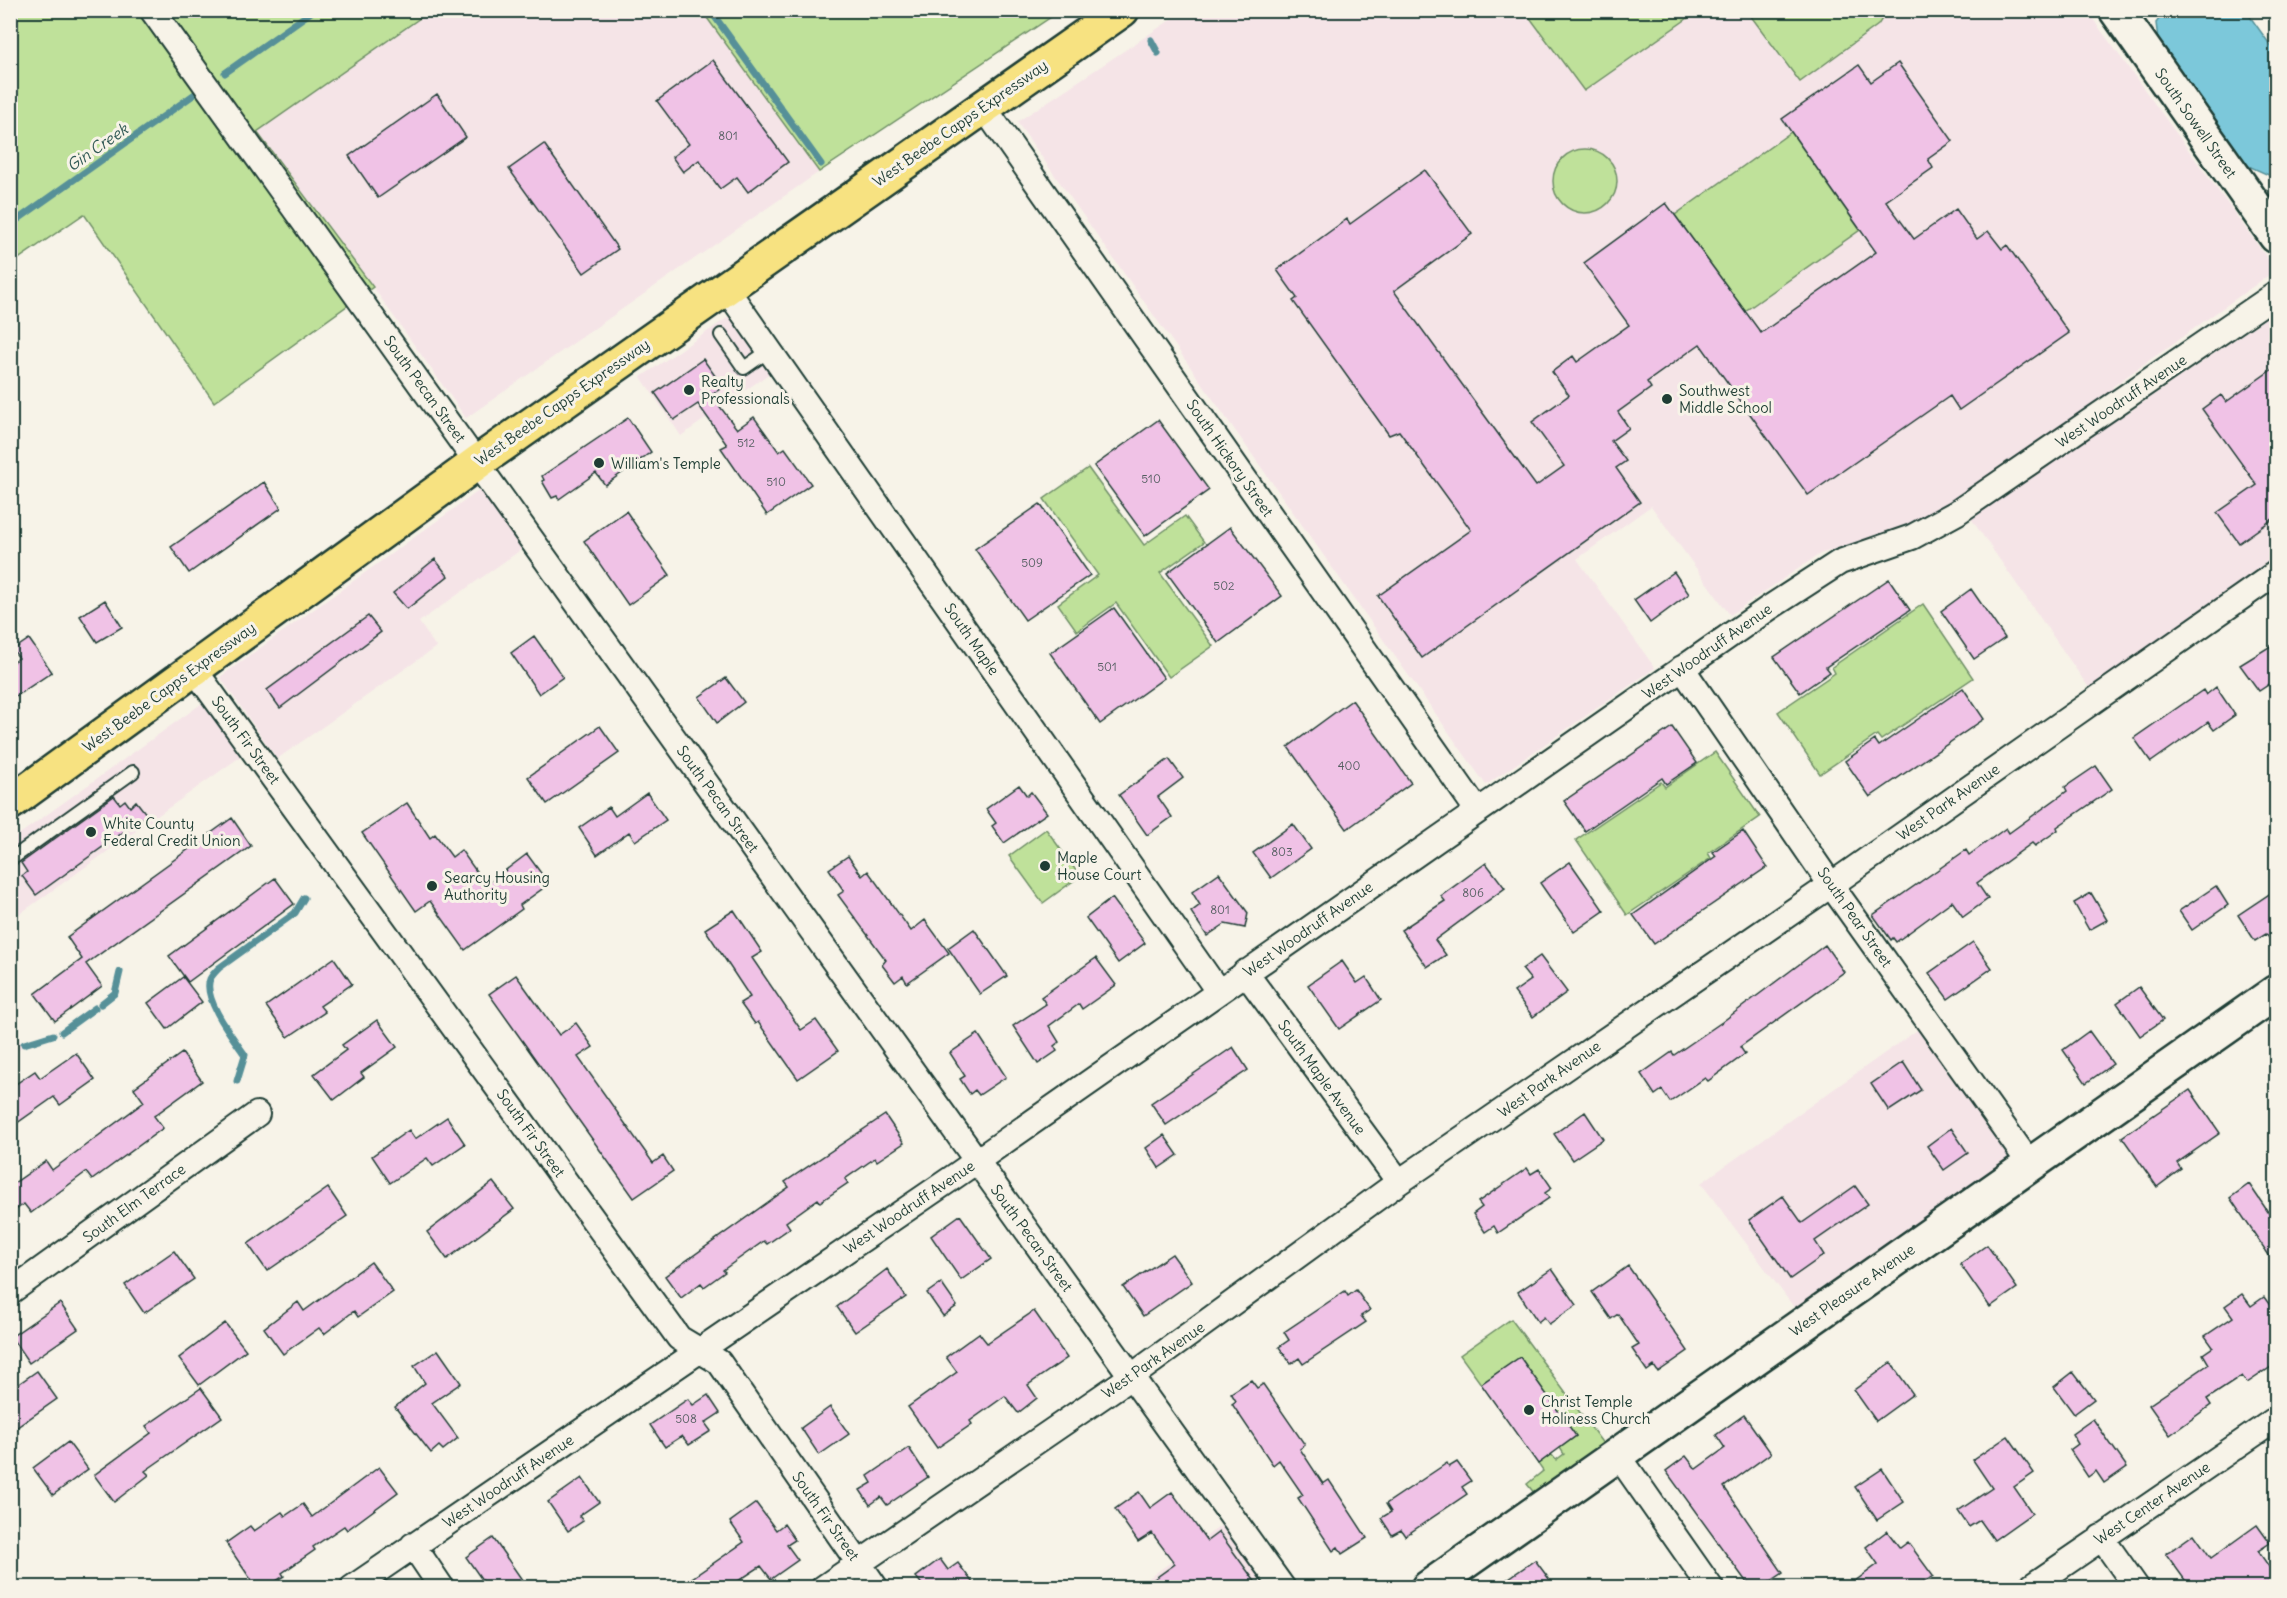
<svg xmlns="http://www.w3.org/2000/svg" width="2287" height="1598" viewBox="0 0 2287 1598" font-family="Delius,sans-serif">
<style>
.built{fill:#f5e4e7}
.green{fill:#bfe19a;stroke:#6f8f67;stroke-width:1.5}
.water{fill:#7bc8da;stroke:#569098;stroke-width:1.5}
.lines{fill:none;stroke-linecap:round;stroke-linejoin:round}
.stream{stroke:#569098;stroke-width:7}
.building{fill:#f0c2e6;stroke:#1f3d34;stroke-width:1.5}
.lane-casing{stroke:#1f3d34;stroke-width:16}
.street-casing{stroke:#1f3d34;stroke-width:28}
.secondary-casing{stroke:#1f3d34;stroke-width:38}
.primary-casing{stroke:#1f3d34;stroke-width:38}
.lane{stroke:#f7f3e8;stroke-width:12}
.street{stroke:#f7f3e8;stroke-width:24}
.secondary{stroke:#f7f3e8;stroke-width:33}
.primary{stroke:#f7e281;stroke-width:33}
.poi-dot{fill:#1f3d34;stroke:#f7f3e8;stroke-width:2}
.labels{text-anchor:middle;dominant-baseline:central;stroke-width:6;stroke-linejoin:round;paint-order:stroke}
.number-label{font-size:12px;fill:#535e60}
.street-label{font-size:15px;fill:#1f3d34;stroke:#f7f3e8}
.poi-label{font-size:15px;fill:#1f3d34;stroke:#f7f3e8;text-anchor:start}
.water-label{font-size:16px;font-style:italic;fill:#315955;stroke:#f7f3e8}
</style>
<rect width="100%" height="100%" fill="#f7f3e8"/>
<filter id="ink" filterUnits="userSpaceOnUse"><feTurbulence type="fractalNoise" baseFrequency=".0167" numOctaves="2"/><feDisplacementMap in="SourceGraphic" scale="12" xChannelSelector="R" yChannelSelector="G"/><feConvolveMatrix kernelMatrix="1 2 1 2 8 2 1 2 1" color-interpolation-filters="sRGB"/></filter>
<g filter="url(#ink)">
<path class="built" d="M430 11H702L819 172 466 418 373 287 257 132Z
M1184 11H2087L2276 270 2112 387 2129 412 2276 311V556L2089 688 1956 497 1928 517 1820 554 1730 615 1651 506 1577 559 1655 668 1486 785 1017 122Z
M730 316 770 373 681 436 641 377Z
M480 490 522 549 419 622 436 647 277 759 220 677Z
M208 699 247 752 11 920 10 841Z
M1940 1014 2032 1144 1796 1310 1701 1183Z
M10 1029 23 1046 11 1055H10Z
M1226 1522 1273 1588H1135Z"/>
<path class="green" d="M11 11H430L257 132 373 287 214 402 84 214 11 264Z
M702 11H1060L819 172Z
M1525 11H1698L1584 91Z
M1747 11H1887L1878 25 1800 82Z
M1791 132 1860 230 1745 311 1675 215Z
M1553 181a32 32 0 1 1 64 0a32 32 0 1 1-64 0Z
M1088 468 1144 545 1185 516 1204 542 1160 573 1213 646 1169 677 1116 603 1077 631 1058 604 1098 575 1044 499Z
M1923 604 1973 678 1881 740 1877 735 1820 774 1778 712 1835 673 1832 667Z
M1715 752 1760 817 1708 853 1711 858 1627 915 1576 840 1661 782 1665 787Z
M1046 829 1080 876 1043 903 1009 856Z
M1511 1319 1604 1445 1535 1494 1527 1484 1543 1471 1538 1464 1551 1454 1556 1460 1564 1454 1560 1448 1576 1436 1520 1357 1481 1384 1460 1355Z"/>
<path class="water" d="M2165 11H2246L2276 53V176L2273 177 2244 164 2158 39 2156 23Z"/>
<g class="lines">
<path class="stream" d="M710 10 821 164
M1151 40 1158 53
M225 73 314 10
M10 225 199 91
M101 1004 115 993 120 972
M62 1032 95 1008
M24 1044 53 1035
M237 1081 245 1055C234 1039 202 999 210 979 212 975 216 971 219 968L295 913 304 898"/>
</g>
<path class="building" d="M713 60 788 162 748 192 737 177 720 189 699 160 683 172 672 157 689 144 657 101Z
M1898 63 1953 141 1928 159 1933 168 1886 201 1914 239 1956 209 1977 239 1988 231 2002 249 2007 245 2069 333 1959 410 1950 396 1808 495 1700 344 1647 382 1651 388 1618 412 1629 428 1611 441 1626 461 1616 468 1640 502 1422 658 1378 596 1471 530 1399 431 1389 435 1293 301 1297 298 1277 270 1347 219 1350 224 1425 170 1472 234 1394 291 1536 486 1564 466 1532 422 1569 395 1552 372 1573 356 1577 362 1629 325 1584 263 1666 203 1761 333 1876 252 1782 119 1859 65 1871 82Z
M437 94 466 137 378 198 349 156Z
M544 144 618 249 584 273 509 169Z
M703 359 723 387 711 395 737 429 754 417 779 452 785 448 811 484 767 515 721 448 727 445 698 404 674 420 655 393Z
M2277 366V516L2239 543 2217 513 2257 485 2202 409 2221 395 2226 402Z
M628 418 651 452 605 485 596 473 559 499 557 496 552 498 542 481 544 480 542 476Z
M1158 420 1209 490 1145 536 1094 466Z
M264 482 281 508 189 573 171 547Z
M1040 504 1090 575 1025 620 975 549Z
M626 511 670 575 628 605 584 541Z
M1230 527 1282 596 1218 643 1167 573Z
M435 559 448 576 407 609 393 593Z
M1674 572 1689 594 1650 623 1634 600Z
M1889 579 1910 610 1826 667 1830 672 1800 693 1774 657Z
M1971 589 2005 638 1974 659 1941 611Z
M105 600 122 627 97 642 80 616Z
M1114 608 1164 678 1100 724 1050 653Z
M368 616 381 632 280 708 267 690Z
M534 636 563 677 539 694 511 653Z
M29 639 52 672 10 700V664L19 658 13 650Z
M2277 642V679L2259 691 2240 665Z
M726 678 744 702 717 723 699 697Z
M2216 687 2235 715 2214 730 2208 722 2151 762 2134 738 2203 690 2206 695Z
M1963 688 1984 719 1870 797 1845 761 1875 740 1879 746Z
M1352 700 1411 783 1347 829 1288 747Z
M600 726 619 753 547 804 528 777Z
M1672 727 1697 763 1666 784 1662 778 1585 831 1564 801Z
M1169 759 1183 778 1158 797 1172 817 1147 835 1119 795Z
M2096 766 2112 789 2057 827 2058 830 2035 846 2032 843 1977 883 1988 899 1963 917 1952 901 1896 942 1893 938 1891 940 1873 915 1966 850 1969 855 2006 828 2009 833 2067 791 2065 787Z
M1019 785 1027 796 1031 792 1047 813 1004 843 992 826 996 823 986 809Z
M647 793 666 820 635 841 629 832 597 855 579 828 609 807 615 816Z
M114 796 120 804 125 800 130 807 136 801 147 815 36 895 22 876 27 872 21 863Z
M407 803 430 838 435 834 452 857 461 850 486 885 527 854 549 884 520 905 522 909 465 950 430 901 416 911 362 833Z
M232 818 251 846 86 964 102 986 55 1021 35 994 82 959 67 937Z
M1293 824 1311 849 1271 878 1253 853Z
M1743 831 1767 867 1654 944 1633 915 1716 856 1713 852Z
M848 856 862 876 868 871 911 931 925 920 949 953 907 983 903 976 895 982 882 965 886 960 838 895 844 891 829 869Z
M1570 862 1604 911 1574 932 1540 883Z
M1486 863 1505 888 1435 940 1446 955 1427 967 1401 930 1445 901 1441 896Z
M1219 873 1248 913 1245 928 1225 924 1207 936 1191 912 1200 905 1192 892Z
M275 878 294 904 188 982 169 956Z
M2216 886 2228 905 2192 930 2179 911Z
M2277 889V948L2266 934 2255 941 2238 915Z
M2091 893 2107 920 2089 930 2074 903Z
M1112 898 1145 943 1118 963 1086 918Z
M734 910 762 952 752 958 801 1030 816 1020 838 1051 798 1079 758 1022 755 1024 740 1003 750 997 705 929Z
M974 929 1007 976 980 994 948 948Z
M1973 942 1992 968 1948 999 1929 973Z
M1825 945 1844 972 1740 1047 1745 1054 1708 1081 1705 1078 1670 1102 1662 1090 1655 1095 1641 1074 1672 1052 1674 1055 1722 1022Z
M1540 956 1567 992 1533 1017 1514 992 1531 980 1522 969Z
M334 958 352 984 320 1006 325 1012 288 1037 266 1006Z
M1096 958 1116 985 1082 1009 1079 1004 1049 1026 1059 1042 1054 1046 1057 1051 1038 1064 1013 1026 1046 1004 1041 997Z
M1342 961 1357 983 1366 977 1381 1000 1339 1029 1308 985Z
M516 975 559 1035 576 1023 593 1047 578 1057 653 1163 663 1156 673 1171 634 1198 489 994Z
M183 977 202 1002 167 1029 148 1003Z
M2139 987 2163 1020 2140 1036 2117 1003Z
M377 1020 397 1047 361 1073 364 1077 334 1100 314 1074 346 1050 342 1045Z
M2089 1031 2113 1064 2086 1083 2063 1050Z
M978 1034 1006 1077 979 1095 975 1090 970 1094 960 1079 965 1076 950 1053Z
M1233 1047 1248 1070 1166 1125 1151 1103Z
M76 1053 95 1080 60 1105 54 1097 10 1128V1088L35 1071 40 1078Z
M182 1053 202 1081 154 1116 163 1128 92 1180 86 1172 31 1213 24 1204 10 1214V1186L46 1161 52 1170 144 1102 134 1088Z
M1903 1062 1921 1090 1889 1111 1871 1084Z
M2190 1090 2220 1133 2177 1163 2181 1169 2157 1187 2122 1137Z
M1585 1112 1603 1139 1572 1160 1554 1134Z
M885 1115 904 1143 877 1161 875 1158 845 1179 848 1183 820 1202 818 1199 786 1222 790 1228 767 1244 764 1241 723 1270 725 1272 704 1287 701 1283 681 1298 665 1276 789 1187 785 1182Z
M447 1117 465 1144 433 1166 427 1158 390 1183 372 1156 409 1130 415 1139Z
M1951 1128 1968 1153 1944 1170 1927 1146Z
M1164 1135 1178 1155 1159 1168 1146 1148Z
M1527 1168 1531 1174 1539 1169 1552 1188 1545 1193 1549 1198 1498 1233 1494 1226 1485 1232 1473 1214 1482 1207 1478 1202Z
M493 1182 514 1209 447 1259 427 1232Z
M2249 1184 2277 1225V1267L2230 1198Z
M1855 1186 1868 1204 1815 1241 1824 1255 1790 1279 1749 1220 1783 1196 1802 1223Z
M328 1188 347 1216 267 1271 248 1244Z
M960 1215 991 1259 961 1280 931 1236Z
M1987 1245 2017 1288 1990 1307 1960 1264Z
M174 1251 194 1279 144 1313 125 1285Z
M1172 1254 1192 1282 1143 1316 1123 1287Z
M371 1262 393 1292 358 1317 354 1311 324 1334 319 1328 283 1354 264 1328 298 1302 304 1311Z
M1628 1266 1688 1351 1658 1372 1654 1366 1647 1371 1632 1349 1639 1345 1618 1314 1611 1319 1592 1292Z
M887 1269 906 1297 855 1332 837 1307Z
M1552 1269 1577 1305 1549 1324 1544 1317 1538 1322 1518 1292Z
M941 1283 957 1306 943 1316 927 1293Z
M1356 1290 1370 1310 1361 1316 1366 1322 1303 1364 1299 1358 1291 1364 1279 1347 1289 1340 1284 1332 1345 1291 1348 1296Z
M2242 1294 2251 1306 2264 1297 2277 1315V1363L2247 1383 2242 1376 2207 1399 2211 1405 2170 1435 2149 1405 2209 1364 2203 1354 2213 1347 2205 1336 2233 1317 2225 1306Z
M60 1303 78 1329 29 1363 11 1337Z
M1034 1311 1067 1358 1028 1385 1037 1398 1018 1413 1005 1396 970 1421 972 1424 937 1448 908 1407 957 1372 946 1357 979 1333 987 1343Z
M225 1323 246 1350 199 1385 179 1358Z
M438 1350 461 1383 432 1403 458 1438 443 1450 439 1446 431 1453 395 1407 425 1383 414 1366Z
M1520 1357 1576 1436 1538 1464 1481 1384Z
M1891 1363 1913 1394 1876 1421 1854 1390Z
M37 1371 57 1399 10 1432V1390Z
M2073 1372 2094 1399 2074 1414 2054 1387Z
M1251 1380 1257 1388 1263 1384 1305 1445 1300 1449 1323 1484 1329 1480 1367 1538 1342 1554 1338 1547 1333 1551 1298 1498 1303 1495 1279 1460 1273 1465 1232 1404 1236 1401 1231 1393Z
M201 1388 222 1417 145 1471 149 1475 114 1502 94 1475 151 1433 146 1426Z
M708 1395 720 1413 705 1423 711 1431 689 1445 682 1436 665 1447 650 1425 688 1399 693 1405Z
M830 1407 849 1434 819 1455 801 1428Z
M1744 1415 1771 1453 1724 1487 1783 1573 1762 1587H1750L1666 1471 1686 1456 1696 1469 1725 1448 1716 1435Z
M2093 1419 2127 1467 2104 1483 2096 1471 2088 1477 2070 1450 2078 1444 2072 1434Z
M2008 1436 2034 1473 2014 1487 2032 1513 1994 1540 1980 1520 1969 1527 1958 1511 1992 1488 1973 1460Z
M68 1442 88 1469 53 1495 33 1468Z
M909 1448 928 1477 887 1505 881 1497 870 1505 860 1490 872 1483 868 1476Z
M1457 1462 1471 1481 1462 1487 1467 1494 1405 1536 1401 1530 1392 1535 1381 1518 1391 1512 1386 1504 1447 1463 1449 1467Z
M379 1467 398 1492 347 1530 344 1526 313 1547 315 1550 282 1573 284 1576 267 1587H256L226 1543 250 1526 254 1531 282 1512 285 1516 303 1504 312 1517Z
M1882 1469 1904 1502 1877 1520 1855 1487Z
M582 1478 599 1502 579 1516 583 1521 568 1531 548 1502Z
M1139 1492 1150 1508 1172 1492 1207 1541 1219 1532 1259 1587H1143L1175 1564 1152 1533 1138 1542 1115 1509Z
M756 1503 776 1530 784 1524 795 1540 787 1545 798 1560 771 1579 761 1566 729 1587H679L744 1542 730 1522Z
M2257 1525 2270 1543 2258 1551 2277 1578V1587H2190L2166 1554 2194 1534 2211 1558Z
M1887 1531 1900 1548 1908 1542 1933 1576 1917 1587H1847L1878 1564 1866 1547Z
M493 1538 527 1587H487L466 1557Z
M940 1559 948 1570 958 1563 976 1587H924L916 1577Z
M1535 1560 1555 1587H1496Z"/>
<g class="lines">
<defs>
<path id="lane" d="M721 335 744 368 770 350
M10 860 133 772"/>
<path id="street" d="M152 10 1283 1588
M983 106 1477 810
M725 287 1218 991
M1682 668 1831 885 2030 1164
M194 669 679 1338 719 1362 876 1588
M1245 972 1399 1182
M10 1292 257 1114
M1618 1455 1711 1588
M2101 1537 2137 1588
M413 1545 442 1588
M352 1588 958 1174 1769 608 1840 562 1912 537 1956 513 2276 294
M823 1588 1132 1376 1399 1182 1831 885 2276 573
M2029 1588 2276 1419"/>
<path id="secondary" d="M2116 10 2276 236
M1428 1588 2276 992"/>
<path id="primary" d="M10 803 478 462 1122 10"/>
</defs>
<use href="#lane" class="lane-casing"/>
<use href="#street" class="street-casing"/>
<use href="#secondary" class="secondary-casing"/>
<use href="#primary" class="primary-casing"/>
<use href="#lane" class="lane"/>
<use href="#street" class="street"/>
<use href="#secondary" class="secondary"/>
<use href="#primary" class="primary"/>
</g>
</g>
<g class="poi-dot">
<circle cx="689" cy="390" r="6"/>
<circle cx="1667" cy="399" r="6"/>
<circle cx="599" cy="463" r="6"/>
<circle cx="91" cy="832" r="6"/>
<circle cx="1045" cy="866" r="6"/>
<circle cx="432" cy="886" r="6"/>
<circle cx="1529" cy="1410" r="6"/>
</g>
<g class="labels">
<g class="number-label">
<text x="728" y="135">801</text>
<text x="746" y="442">512</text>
<text x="1151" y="478">510</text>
<text x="776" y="481">510</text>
<text x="1032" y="562">509</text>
<text x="1224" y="585">502</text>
<text x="1107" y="666">501</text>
<text x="1349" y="765">400</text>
<text x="1282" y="851">803</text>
<text x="1473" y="892">806</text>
<text x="1220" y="909">801</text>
<text x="686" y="1418">508</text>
</g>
<g class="street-label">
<text transform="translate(960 123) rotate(-35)">West Beebe Capps Expressway</text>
<text transform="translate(2196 123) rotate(55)">South Sowell Street</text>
<text transform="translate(425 389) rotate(54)">South Pecan Street</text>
<text transform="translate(2121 401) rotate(-34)">West Woodruff Avenue</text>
<text transform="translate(562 402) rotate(-35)">West Beebe Capps Expressway</text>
<text transform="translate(1230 458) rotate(55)">South Hickory Street</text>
<text transform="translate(972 639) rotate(55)">South Maple</text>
<text transform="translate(1707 651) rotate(-35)">West Woodruff Avenue</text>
<text transform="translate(169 687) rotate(-36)">West Beebe Capps Expressway</text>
<text transform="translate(246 740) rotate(54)">South Fir Street</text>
<text transform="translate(718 799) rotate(54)">South Pecan Street</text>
<text transform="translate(1948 802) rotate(-35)">West Park Avenue</text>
<text transform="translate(1855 917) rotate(55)">South Pear Street</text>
<text transform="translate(1308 929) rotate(-35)">West Woodruff Avenue</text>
<text transform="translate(1322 1077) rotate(54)">South Maple Avenue</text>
<text transform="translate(1549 1079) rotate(-35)">West Park Avenue</text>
<text transform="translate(531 1133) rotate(54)">South Fir Street</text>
<text transform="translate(134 1203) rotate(-36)">South Elm Terrace</text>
<text transform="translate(909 1207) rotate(-34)">West Woodruff Avenue</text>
<text transform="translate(1032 1238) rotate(54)">South Pecan Street</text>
<text transform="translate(1852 1290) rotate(-35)">West Pleasure Avenue</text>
<text transform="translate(1153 1360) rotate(-35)">West Park Avenue</text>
<text transform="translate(508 1481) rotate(-34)">West Woodruff Avenue</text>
<text transform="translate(2152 1503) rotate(-34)">West Center Avenue</text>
<text transform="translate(826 1516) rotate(55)">South Fir Street</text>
</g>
<g class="poi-label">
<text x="701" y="381">Realty<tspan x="701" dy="17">Professionals</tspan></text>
<text x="1679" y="390">Southwest<tspan x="1679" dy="17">Middle School</tspan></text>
<text x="611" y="463">William's Temple</text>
<text x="103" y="823">White County<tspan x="103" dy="17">Federal Credit Union</tspan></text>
<text x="1057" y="857">Maple<tspan x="1057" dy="17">House Court</tspan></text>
<text x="444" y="877">Searcy Housing<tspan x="444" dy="17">Authority</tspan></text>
<text x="1541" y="1401">Christ Temple<tspan x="1541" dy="17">Holiness Church</tspan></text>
</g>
<g class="water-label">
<text transform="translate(97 147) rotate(-35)">Gin Creek</text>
</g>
</g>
<rect width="2287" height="1598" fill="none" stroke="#f7f3e8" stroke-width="36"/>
<rect x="18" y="18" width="2251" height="1562" fill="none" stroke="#1f3d34" stroke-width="2" filter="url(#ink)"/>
</svg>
